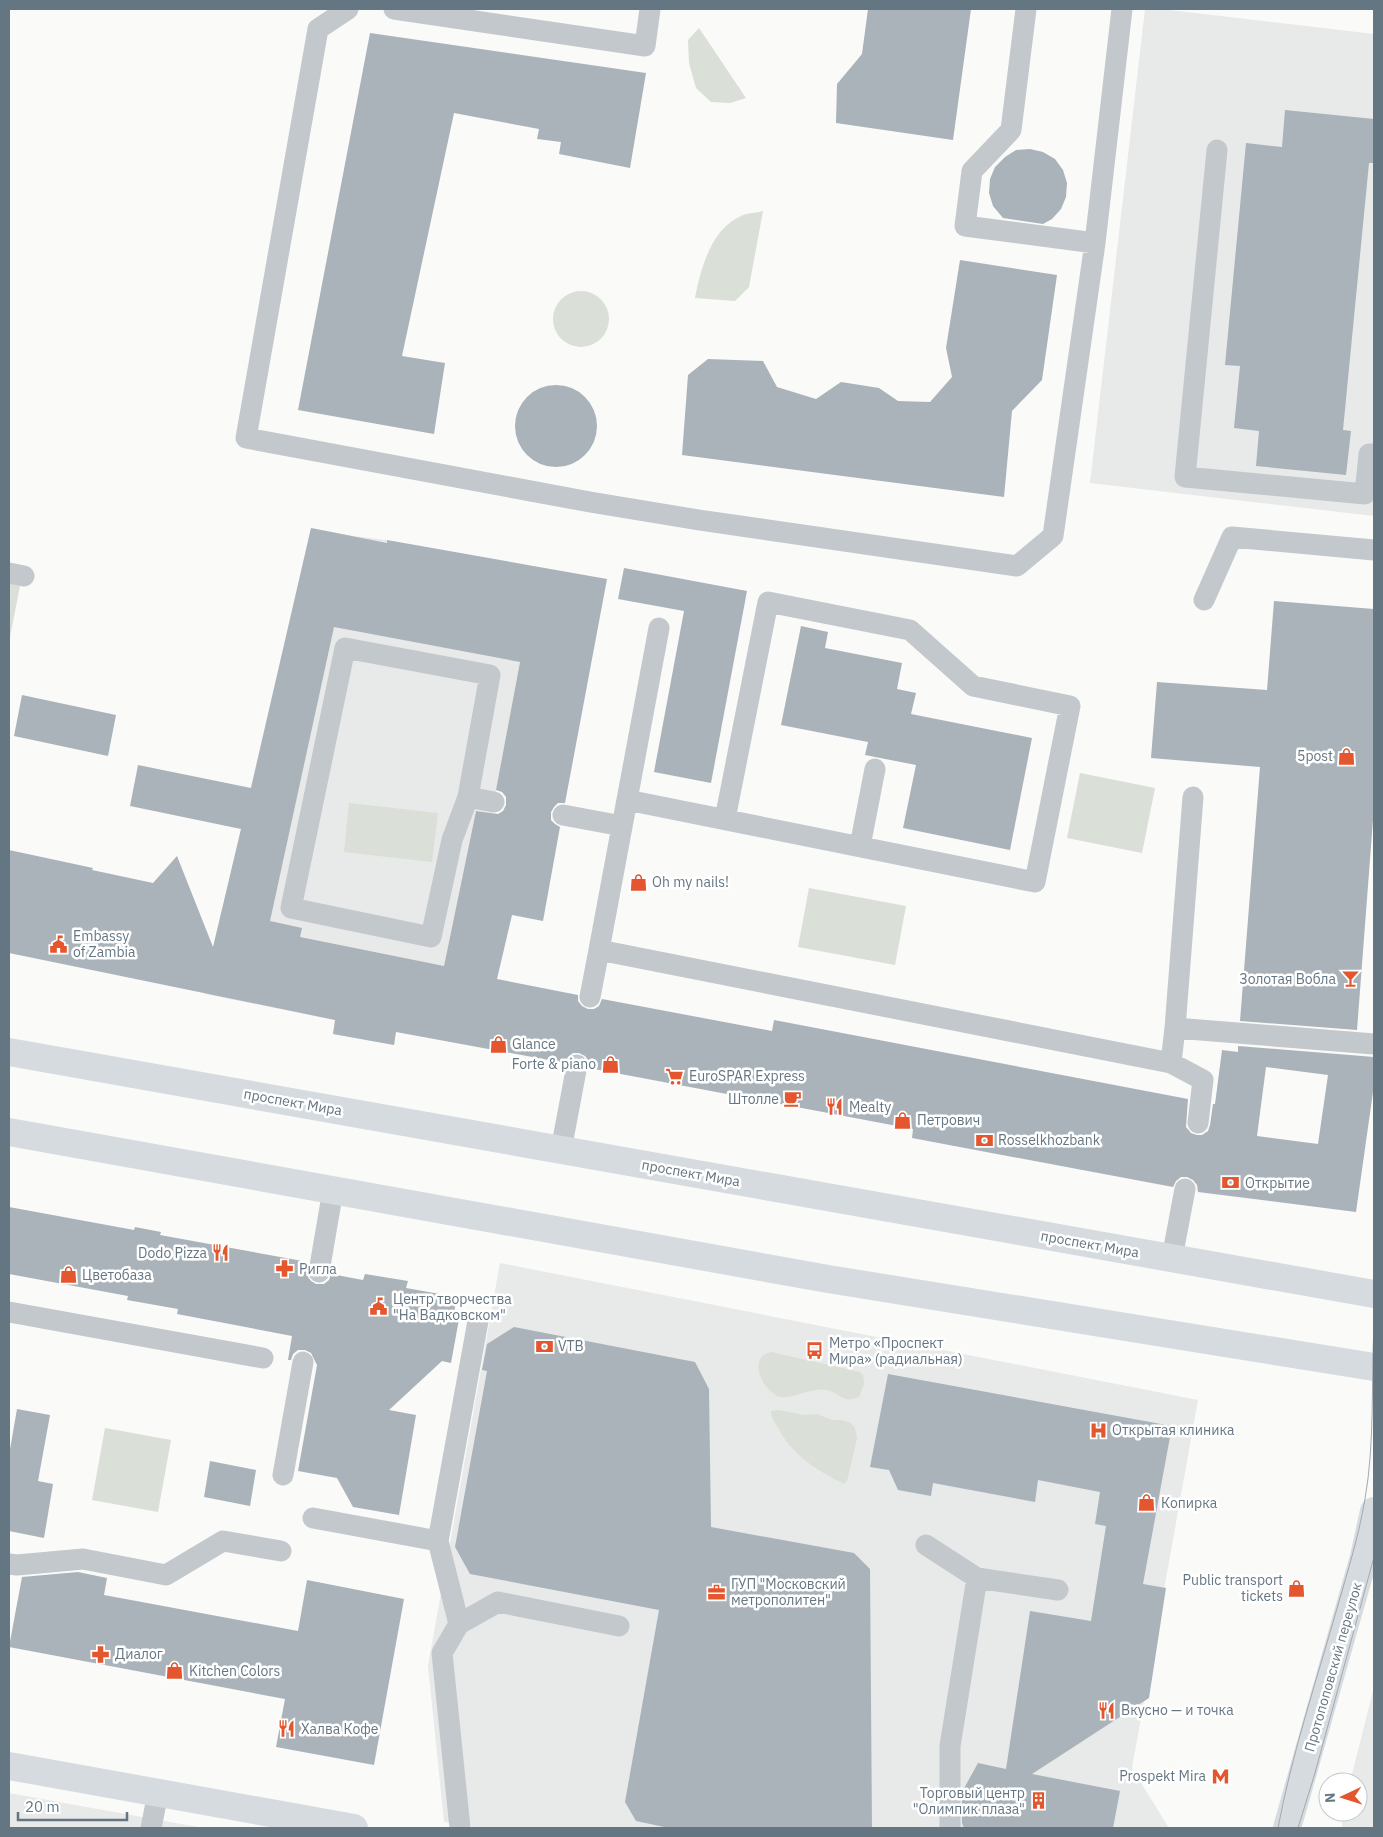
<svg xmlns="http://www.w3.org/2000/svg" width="1383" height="1837" viewBox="0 0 1383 1837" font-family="'IBM Plex Sans',sans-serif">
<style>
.built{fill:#e8e9e9}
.green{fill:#dadfd7}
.building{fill:#aab3b9;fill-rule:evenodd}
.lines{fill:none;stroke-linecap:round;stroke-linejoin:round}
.lane{stroke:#c3c8cc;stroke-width:21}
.secondary{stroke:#d6dbdf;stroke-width:28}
.primary{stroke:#d6dbdf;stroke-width:28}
.tram{stroke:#a2aab0;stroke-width:1}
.labels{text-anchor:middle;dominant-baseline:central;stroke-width:5;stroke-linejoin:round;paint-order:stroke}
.poi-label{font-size:14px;fill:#657683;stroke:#fff;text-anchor:start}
.street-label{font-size:14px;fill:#657683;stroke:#fff}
</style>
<rect width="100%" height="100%" fill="#fafaf8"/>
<path class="built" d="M1145 9H1161L1374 34V516L1090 483Z
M311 528 354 536 387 540 385 554 520 662 492 813 476 811 444 966 396 1031 394 1045 333 1034 335 1020 205 994 225 898Z
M500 1263 1198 1400 1132 1768 1169 1828H479L444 1822 428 1666Z
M1374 1687V1828H1342V1812H1358V1782H1350Z
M9 1793 153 1819 204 1828H9Z"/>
<path class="green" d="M699 28 746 98 730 103 711 102 696 88 689 63 688 40Z
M763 211 749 287 735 301 695 298C701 268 711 228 743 215 749 213 756 213 763 211Z
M553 319a28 28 0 1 1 56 0a28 28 0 1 1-56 0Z
M9 583 20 586 9 642Z
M1080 773 1155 788 1142 853 1067 838Z
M349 803 438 813 432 862 344 852Z
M809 888 906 906 895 965 798 947Z
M771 1352 860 1372 863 1375 864 1384 859 1397C842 1404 842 1394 827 1390 811 1387 794 1399 781 1397 763 1393 746 1357 771 1352Z
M779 1410 804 1415 817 1414 832 1420H842L851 1423 855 1428 857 1438 847 1481 844 1484C816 1470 791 1454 777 1426 774 1421 771 1417 771 1411Z
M105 1428 171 1440 158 1512 92 1500Z"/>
<path class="building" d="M868 9H971L953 140 836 123 837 84 862 54Z
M370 33 646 73 630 168 559 154 561 142 537 139 539 129 454 113 402 356 445 363 434 434 298 410Z
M1285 110 1374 119V163H1369L1343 430 1351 431 1346 475 1256 466 1259 431 1234 428 1240 366 1225 365 1246 143 1282 147Z
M1030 149 1043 152 1055 159 1063 170 1067 183 1066 197 1061 209 1052 219 1043 224 1003 218 993 206 989 193 990 179 995 167 1005 157 1016 150Z
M960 260 1057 275 1042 380 1012 411 1004 497 682 455 688 375 708 359 763 361 777 387 816 399 841 382 879 388 898 401 930 402 952 377 946 348Z
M515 426a41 41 0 1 1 82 0a41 41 0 1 1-82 0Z
M311 528 387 543V540L607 579 565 803H558L554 807 551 812V820L555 824 560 827 543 921 512 915 497 979 578 995V1001L582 1006 588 1009H594L599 1006 602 999 772 1031 774 1020 1188 1099 1186 1127 1191 1133 1197 1135H1202L1208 1131 1210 1125 1213 1104H1215L1222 1050 1238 1052V1046L1374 1057V1085L1356 1212 1198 1192 1197 1185 1193 1180 1187 1177H1181L1176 1181 1173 1187 912 1138 913 1129 589 1068V1061L585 1056 579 1053H573L568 1057 565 1063 396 1032 394 1045 333 1034 335 1020 9 953V850L93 868 92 870 153 883 177 856 213 947 241 829 130 806 138 765 251 788ZM334 627 520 662 496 790 502 792 506 797V805L503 811 498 814 476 811 444 966 300 937 302 928 270 921ZM1266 1067 1328 1075 1318 1144 1257 1136Z
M624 568 747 591 711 783 654 772 684 611 618 599Z
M1274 601 1374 609V807L1357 1030 1240 1021 1260 767 1151 758 1157 682 1267 690Z
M801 626 828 632 825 648 902 663 897 689 916 693 911 714 1032 738 1010 850 903 828 916 765 865 755 868 742 781 725Z
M22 695 116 715 108 756 14 736Z
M9 1207 134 1230 135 1227 161 1232 160 1235 308 1262V1277L311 1281 316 1284H324L329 1280 331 1274 363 1280 365 1274 408 1281 406 1288 457 1297 453 1318 459 1319 451 1363 442 1361 389 1410 416 1415 399 1515 353 1507 337 1478 298 1471 317 1365 311 1353 305 1350H298L293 1354 291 1360H288L292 1336 177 1314 178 1309 127 1300 128 1296 9 1274Z
M514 1327 695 1362 709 1389 711 1527 854 1553 870 1569 872 1828H669L636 1821 625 1802 659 1610 470 1574 455 1547 487 1371 482 1370 487 1344Z
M888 1374 1172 1426 1143 1584 1166 1588 1149 1698 1032 1774 1120 1791 1113 1828H964L962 1823V1792L978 1763 1006 1769 1030 1611 1091 1621 1106 1526 1095 1524 1100 1492 1038 1480 1035 1502 933 1483 931 1496 898 1490 889 1470 870 1467Z
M17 1409 50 1415 38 1481 53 1484 44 1538 9 1531V1455Z
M210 1461 256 1470 250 1506 204 1497Z
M78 1572 107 1578 104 1595 298 1631 307 1580 404 1599 374 1765 276 1747 285 1699 9 1647 22 1577Z"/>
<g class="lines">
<path class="lane" d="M348 9 318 29 246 438 590 502 699 520 1017 566 1053 536 1095 243 965 226 972 171 1011 130 1026 9
M394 9 645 46 650 9
M1217 150 1185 477 1365 494 1369 454H1374
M1095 243 1122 9
M9 573 24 576
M1204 600 1232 537 1374 550
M659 628 599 950 1171 1063 1175 1028 1193 797
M468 797 452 840 431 937 291 908 345 648 490 675 468 797 494 802
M627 800 1035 882 1070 706 973 686 910 630 768 602 725 819
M563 815 622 826
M860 846 875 769
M590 997 599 950
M1175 1028 1374 1044
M1171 1063 1203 1080 1198 1123
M561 1150 577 1065
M1172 1258 1185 1189
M319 1272 333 1190
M9 1312 263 1358
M283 1475 303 1362
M313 1518 438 1541
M926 1545 977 1578 950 1746V1828
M9 1564 17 1565 83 1559 166 1575 223 1541 281 1551
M977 1578 1058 1590
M459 1624 438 1541 478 1321
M151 1828 158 1793
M460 1828 442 1653 459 1624 498 1602 619 1626"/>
<path class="secondary" d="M9 1766 354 1828
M1287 1828 1364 1557 1374 1511"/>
<path class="primary" d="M9 1052 1374 1294
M9 1132 828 1279 1374 1367"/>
<path class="tram" d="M1278 1828C1292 1753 1317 1679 1338 1605 1348 1570 1359 1535 1365 1499 1375 1442 1371 1383 1374 1325
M1298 1828 1315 1773 1374 1557"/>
</g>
<defs>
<symbol id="shop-bare" viewBox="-9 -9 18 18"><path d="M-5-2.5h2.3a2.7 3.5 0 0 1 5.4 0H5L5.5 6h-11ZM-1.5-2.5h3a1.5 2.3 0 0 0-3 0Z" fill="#e4572e" stroke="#fff" stroke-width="2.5" paint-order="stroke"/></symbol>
<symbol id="civic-bare" viewBox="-9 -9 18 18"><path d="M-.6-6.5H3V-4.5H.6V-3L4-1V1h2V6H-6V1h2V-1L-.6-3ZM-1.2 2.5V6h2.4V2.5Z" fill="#e4572e" stroke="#fff" stroke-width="2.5" paint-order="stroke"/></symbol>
<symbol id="bar-bare" viewBox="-9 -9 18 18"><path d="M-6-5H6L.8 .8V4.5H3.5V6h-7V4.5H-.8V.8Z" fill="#e4572e" stroke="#fff" stroke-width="2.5" paint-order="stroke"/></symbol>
<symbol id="supermarket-bare" viewBox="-9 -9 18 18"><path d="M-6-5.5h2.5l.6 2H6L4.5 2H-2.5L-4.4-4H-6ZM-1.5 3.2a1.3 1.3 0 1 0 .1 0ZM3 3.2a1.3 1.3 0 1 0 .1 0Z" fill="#e4572e" stroke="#fff" stroke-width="2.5" paint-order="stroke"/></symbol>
<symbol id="cafe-bare" viewBox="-9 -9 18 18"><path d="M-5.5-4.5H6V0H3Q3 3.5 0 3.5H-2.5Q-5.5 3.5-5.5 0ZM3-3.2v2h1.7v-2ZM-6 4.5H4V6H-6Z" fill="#e4572e" stroke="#fff" stroke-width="2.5" paint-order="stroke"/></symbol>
<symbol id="restaurant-bare" viewBox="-9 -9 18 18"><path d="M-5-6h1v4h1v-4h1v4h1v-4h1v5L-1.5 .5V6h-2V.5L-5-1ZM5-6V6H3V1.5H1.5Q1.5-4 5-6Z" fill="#e4572e" stroke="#fff" stroke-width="2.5" paint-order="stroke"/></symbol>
<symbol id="bank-bare" viewBox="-9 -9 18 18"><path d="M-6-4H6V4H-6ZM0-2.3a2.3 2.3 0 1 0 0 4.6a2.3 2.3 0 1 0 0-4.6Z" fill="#e4572e" stroke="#fff" stroke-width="2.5" paint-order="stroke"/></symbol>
<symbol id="pharmacy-bare" viewBox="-9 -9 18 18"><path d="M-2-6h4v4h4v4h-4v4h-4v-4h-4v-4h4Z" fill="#e4572e" stroke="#fff" stroke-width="2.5" paint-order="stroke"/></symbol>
<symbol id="bus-bare" viewBox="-9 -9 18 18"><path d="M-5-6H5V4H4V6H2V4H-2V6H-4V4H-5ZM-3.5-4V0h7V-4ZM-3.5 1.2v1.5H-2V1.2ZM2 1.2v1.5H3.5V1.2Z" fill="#e4572e" stroke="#fff" stroke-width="2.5" paint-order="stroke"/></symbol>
<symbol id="hospital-bare" viewBox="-9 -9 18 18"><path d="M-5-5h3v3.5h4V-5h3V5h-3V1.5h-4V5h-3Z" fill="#e4572e" stroke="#fff" stroke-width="2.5" paint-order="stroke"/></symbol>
<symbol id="office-bare" viewBox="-9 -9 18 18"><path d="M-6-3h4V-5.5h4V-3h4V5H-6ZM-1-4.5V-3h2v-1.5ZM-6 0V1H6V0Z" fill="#e4572e" stroke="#fff" stroke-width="2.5" paint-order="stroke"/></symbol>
<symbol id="metro-bare" viewBox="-9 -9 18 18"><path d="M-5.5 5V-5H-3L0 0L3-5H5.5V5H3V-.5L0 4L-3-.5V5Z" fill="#e4572e" stroke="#fff" stroke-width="2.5" paint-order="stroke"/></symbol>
<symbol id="building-bare" viewBox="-9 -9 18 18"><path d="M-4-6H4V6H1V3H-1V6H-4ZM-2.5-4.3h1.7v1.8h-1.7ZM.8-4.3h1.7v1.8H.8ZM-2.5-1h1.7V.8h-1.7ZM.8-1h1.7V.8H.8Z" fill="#e4572e" stroke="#fff" stroke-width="2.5" paint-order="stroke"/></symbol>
</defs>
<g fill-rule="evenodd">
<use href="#shop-bare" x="1334" y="744" width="25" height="25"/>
<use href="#shop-bare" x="626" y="870" width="25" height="25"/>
<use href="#civic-bare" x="46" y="932" width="25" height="25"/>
<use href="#bar-bare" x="1338" y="966" width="25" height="25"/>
<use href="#shop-bare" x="486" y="1032" width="25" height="25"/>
<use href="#shop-bare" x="598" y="1052" width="25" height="25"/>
<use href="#supermarket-bare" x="662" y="1064" width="25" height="25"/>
<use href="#cafe-bare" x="780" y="1086" width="25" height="25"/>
<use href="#restaurant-bare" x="822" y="1094" width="25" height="25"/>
<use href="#shop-bare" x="890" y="1108" width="25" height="25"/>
<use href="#bank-bare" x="972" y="1128" width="25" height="25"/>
<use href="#bank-bare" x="1218" y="1170" width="25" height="25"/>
<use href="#restaurant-bare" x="208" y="1240" width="25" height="25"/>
<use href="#pharmacy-bare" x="272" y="1256" width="25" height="25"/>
<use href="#shop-bare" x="56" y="1262" width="25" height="25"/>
<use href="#civic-bare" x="366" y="1294" width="25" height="25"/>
<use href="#bank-bare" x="532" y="1334" width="25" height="25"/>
<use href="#bus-bare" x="802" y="1338" width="25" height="25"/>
<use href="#hospital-bare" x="1086" y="1418" width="25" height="25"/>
<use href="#shop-bare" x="1134" y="1490" width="25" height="25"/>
<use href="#shop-bare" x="1284" y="1576" width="25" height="25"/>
<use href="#office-bare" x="704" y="1580" width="25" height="25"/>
<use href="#pharmacy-bare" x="88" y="1642" width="25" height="25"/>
<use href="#shop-bare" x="162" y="1658" width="25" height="25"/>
<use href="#restaurant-bare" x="1094" y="1698" width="25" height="25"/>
<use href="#restaurant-bare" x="274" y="1716" width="25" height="25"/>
<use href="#metro-bare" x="1208" y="1764" width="25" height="25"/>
<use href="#building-bare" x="1026" y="1788" width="25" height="25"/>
</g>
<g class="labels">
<g class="poi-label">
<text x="1333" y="756" text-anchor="end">5post</text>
<text x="652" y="882">Oh my nails!</text>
<text x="73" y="936">Embassy<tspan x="73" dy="16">of Zambia</tspan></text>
<text x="1336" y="979" text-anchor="end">Золотая Вобла</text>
<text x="512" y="1044">Glance</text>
<text x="596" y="1064" text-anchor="end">Forte &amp; piano</text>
<text x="689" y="1076">EuroSPAR Express</text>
<text x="779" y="1099" text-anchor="end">Штолле</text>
<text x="849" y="1107">Mealty</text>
<text x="917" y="1120">Петрович</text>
<text x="998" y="1140">Rosselkhozbank</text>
<text x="1245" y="1183">Открытие</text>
<text x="207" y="1253" text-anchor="end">Dodo Pizza</text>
<text x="299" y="1269">Ригла</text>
<text x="82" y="1275">Цветобаза</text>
<text x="393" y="1299">Центр творчества<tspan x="393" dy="16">"На Вадковском"</tspan></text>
<text x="829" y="1343">Метро «Проспект<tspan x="829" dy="16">Мира» (радиальная)</tspan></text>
<text x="558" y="1346">VTB</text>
<text x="1112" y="1430">Открытая клиника</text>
<text x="1161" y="1503">Копирка</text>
<text x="1283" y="1580" text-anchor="end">Public transport<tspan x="1283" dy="16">tickets</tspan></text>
<text x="731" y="1584">ГУП "Московский<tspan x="731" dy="16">метрополитен"</tspan></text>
<text x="115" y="1654">Диалог</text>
<text x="189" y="1671">Kitchen Colors</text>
<text x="1121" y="1710">Вкусно — и точка</text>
<text x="301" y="1729">Халва Кофе</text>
<text x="1206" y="1776" text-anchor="end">Prospekt Mira</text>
<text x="1025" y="1793" text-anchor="end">Торговый центр<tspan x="1025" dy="16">"Олимпик плаза"</tspan></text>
</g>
<g class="street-label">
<text transform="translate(293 1102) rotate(10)">проспект Мира</text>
<text transform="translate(691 1173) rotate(10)">проспект Мира</text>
<text transform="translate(1090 1244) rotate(10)">проспект Мира</text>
<text transform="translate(1333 1667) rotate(-74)">Протопоповский переулок</text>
</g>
</g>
<rect width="1383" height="1837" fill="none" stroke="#657683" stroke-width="20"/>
<g transform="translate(1343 1797) rotate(266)"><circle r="24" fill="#ffffff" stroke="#c1c8cd"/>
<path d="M0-4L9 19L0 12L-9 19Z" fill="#e4572e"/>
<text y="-8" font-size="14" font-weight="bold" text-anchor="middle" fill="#657683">N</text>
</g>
<path d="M18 1812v8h109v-8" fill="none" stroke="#657683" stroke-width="2.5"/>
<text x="25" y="1812" font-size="15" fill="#657683" stroke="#ffffff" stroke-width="4" paint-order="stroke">20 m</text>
</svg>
